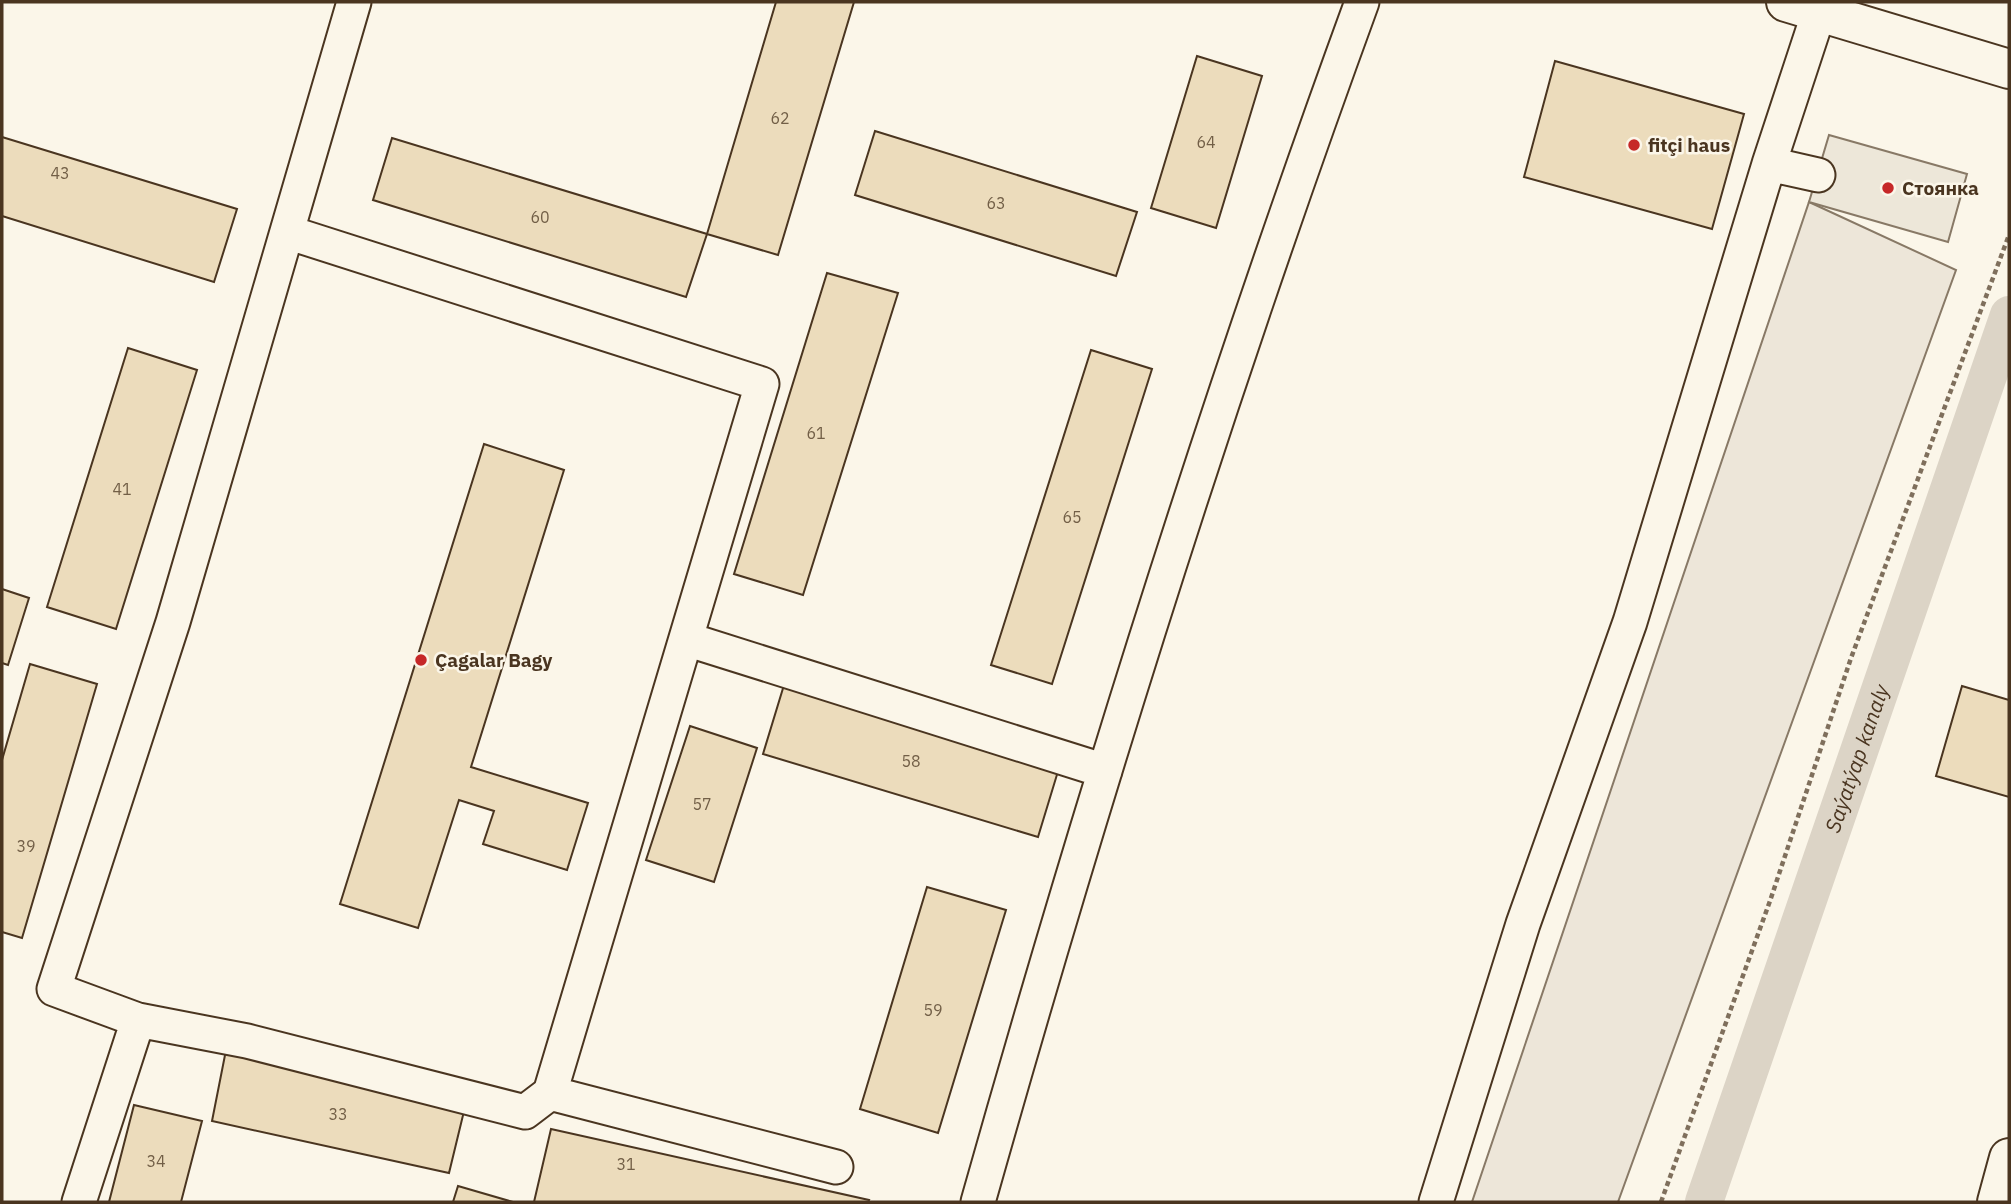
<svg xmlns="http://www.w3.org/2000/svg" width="2011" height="1204" viewBox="0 0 2011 1204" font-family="'IBM Plex Sans',sans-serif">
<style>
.green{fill:#ede6d9;stroke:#887966;stroke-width:2}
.parking{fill:#ede7d9;stroke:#887966;stroke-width:2}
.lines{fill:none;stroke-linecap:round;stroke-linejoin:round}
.canal{stroke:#dcd4c6;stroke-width:38}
.building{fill:#ecdcbc;stroke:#4a3520;stroke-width:2}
.street-casing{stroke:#4a3520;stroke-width:37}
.secondary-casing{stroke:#4a3520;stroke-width:42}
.path{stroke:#7f6f5c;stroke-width:4.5;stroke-dasharray:5 3.5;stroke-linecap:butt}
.street{stroke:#fbf6e9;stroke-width:33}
.secondary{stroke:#fbf6e9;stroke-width:38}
.poi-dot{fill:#c62828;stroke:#fbf6e9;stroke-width:2.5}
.labels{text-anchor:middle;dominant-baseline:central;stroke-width:5;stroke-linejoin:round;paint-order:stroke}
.number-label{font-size:16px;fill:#725f47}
.poi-label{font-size:19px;font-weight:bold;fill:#4a3520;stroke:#fbf6e9;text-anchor:start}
.water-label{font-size:21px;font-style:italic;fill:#4a3520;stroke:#fbf6e9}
</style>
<rect width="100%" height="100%" fill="#fbf6e9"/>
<path class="green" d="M1809 202 1956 270 1618 1202H1472Z"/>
<path class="parking" d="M1829 135 1967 174 1948 242 1809 202Z"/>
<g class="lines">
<path class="canal" id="s1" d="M1704 1202 2009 315"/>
</g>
<path class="building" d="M776 2H854L778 255 707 234Z
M1197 56 1262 76 1216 228 1151 208Z
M1555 61 1744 114 1712 229 1524 177Z
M875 131 1137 212 1116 276 855 195Z
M2 137 237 209 214 282 2 216Z
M392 138 707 234 686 297 373 200Z
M827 273 898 293 803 595 734 574Z
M128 348 197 370 116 629 47 607Z
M1091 350 1152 369 1052 684 991 665Z
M484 444 564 470 471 767 588 803 567 870 483 844 494 811 459 800 418 928 340 904Z
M2 589 29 598 8 665 2 663Z
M30 664 97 684 22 938 2 932V760Z
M784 685 1059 768 1038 837 763 754Z
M1962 686 2009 700V797L1936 776Z
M690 726 757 748 714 882 646 860Z
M927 887 1006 910 938 1133 860 1109Z
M226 1050 465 1107 449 1173 212 1121Z
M134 1105 202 1121 181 1202H109Z
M551 1129 869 1200 868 1202H534Z
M458 1186 513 1202H453Z"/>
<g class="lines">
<defs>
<path id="street" d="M1769 164 1818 175
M686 639 1105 771
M138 1020 247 1041 525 1112 550 1093 762 384 287 232
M550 1093 836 1167
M79 1202 138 1020 54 989 173 622 354 2
M978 1202C1092 798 1218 396 1362 2
M1436 1202 1523 924 1630 622 1769 164 1819 12"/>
<path id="secondary" d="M1786 2 2009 69
M1997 1202 2009 1158"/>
</defs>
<use href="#street" class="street-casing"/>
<use href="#secondary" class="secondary-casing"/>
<path class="path" d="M1661 1202 1770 901 1851 658 2009 235"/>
<use href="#street" class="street"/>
<use href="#secondary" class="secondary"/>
</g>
<g class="poi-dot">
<circle cx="1634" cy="145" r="7"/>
<circle cx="1888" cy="188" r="7"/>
<circle cx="421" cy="660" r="7"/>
</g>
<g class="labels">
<g class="number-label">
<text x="780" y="118">62</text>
<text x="1206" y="142">64</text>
<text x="60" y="173">43</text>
<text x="996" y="203">63</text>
<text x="540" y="217">60</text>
<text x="816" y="433">61</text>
<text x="122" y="489">41</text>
<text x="1072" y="517">65</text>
<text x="911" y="761">58</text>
<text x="702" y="804">57</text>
<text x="26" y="846">39</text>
<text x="933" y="1010">59</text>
<text x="338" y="1114">33</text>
<text x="156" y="1161">34</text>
<text x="626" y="1164">31</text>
</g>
<g class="poi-label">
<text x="1648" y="145">fitçi haus</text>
<text x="1902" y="188">Стоянка</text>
<text x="435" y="660">Çagalar Bagy</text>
</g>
<g class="water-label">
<text stroke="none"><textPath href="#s1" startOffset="469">Saýatýap kanaly</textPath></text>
</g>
</g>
<rect width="2011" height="1204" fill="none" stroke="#4a3520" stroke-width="7"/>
</svg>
